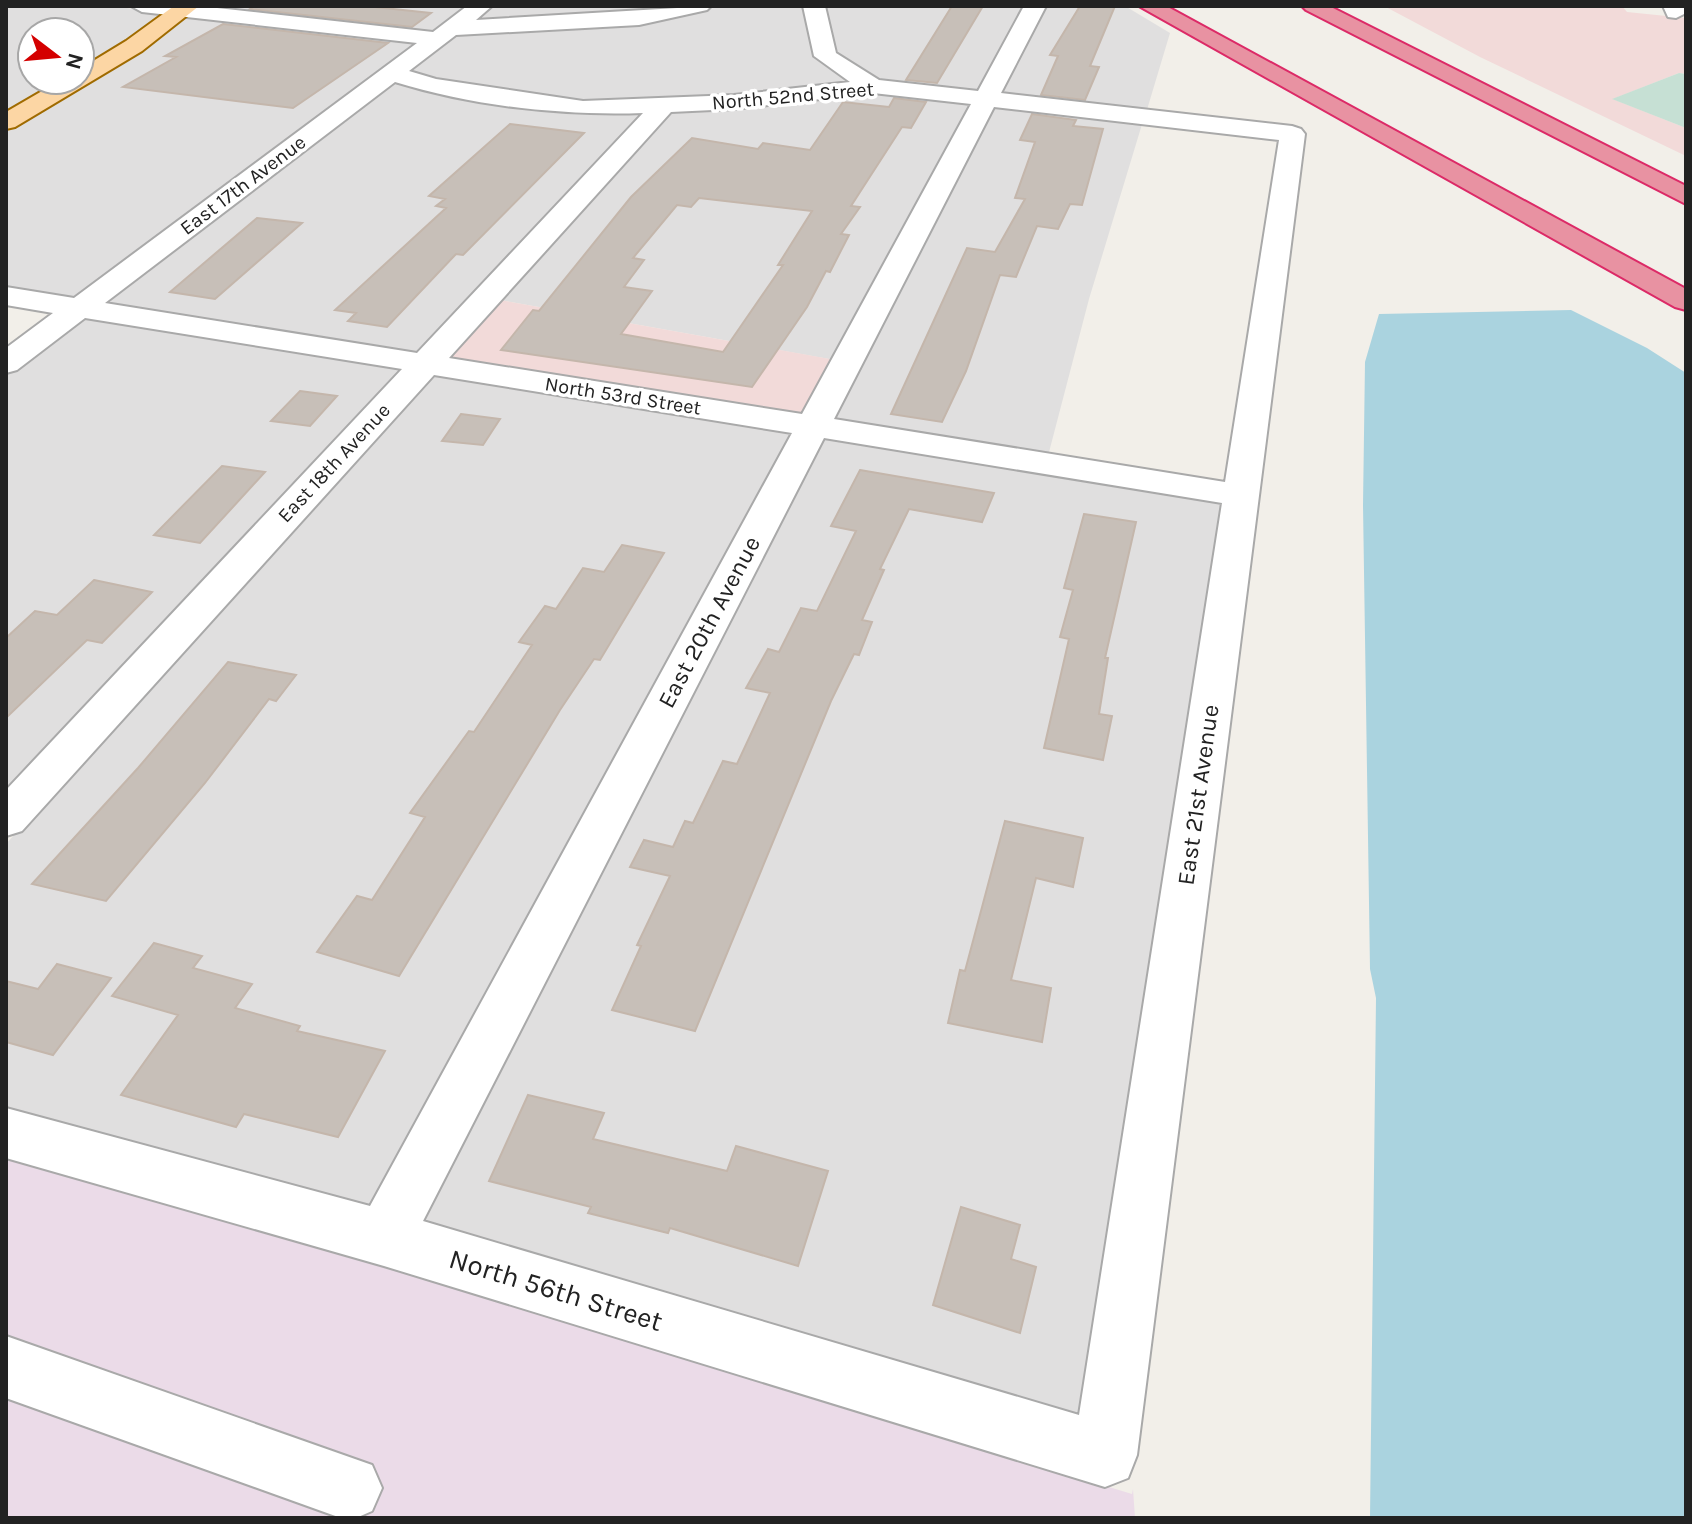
<svg xmlns="http://www.w3.org/2000/svg" width="1692" height="1524" viewBox="0 0 1692 1524" font-family="Karla,sans-serif">
<style>
.residential{fill:#e0dfdf}
.commercial{fill:#f2dad9}
.industrial{fill:#ebdbe8}
.wetland{fill:#c6e0d4}
.water{fill:#aad3df}
.building{fill:#c7bfb8;stroke:#c4b6ab;stroke-width:2;fill-rule:evenodd}
.lines{fill:none;stroke-linecap:round;stroke-linejoin:round}
.minor-casing{stroke:#a9a9a9;stroke-width:4}
.major-casing{stroke:#a06b00;stroke-width:4}
.highway-casing{stroke:#dc2a67;stroke-width:4}
.minor{fill:#fff;fill-rule:evenodd}
.major{fill:#fcd6a4;fill-rule:evenodd}
.highway{fill:#e892a2;fill-rule:evenodd}
.labels{text-anchor:middle;dominant-baseline:central;stroke-width:7;stroke-linejoin:round;paint-order:stroke}
.far-street-label{font-size:20px;fill:#222;stroke:#fff}
.street-label{font-size:24px;fill:#222;stroke:#fff}
.near-street-label{font-size:28px;fill:#222;stroke:#fff}
</style>
<rect width="100%" height="100%" fill="#f2efe9"/>
<path class="residential" d="M6 6H111L166 13V15L80 72V32H32V80H66L6 114Z
M198 6H470L432 35Z
M491 6H685L669 11 469 23Z
M715 6H804L814 56 857 83 731 98 585 104 439 83 405 72 458 32 596 25 677 17Z
M824 6H1024L977 94 880 82 836 55Z
M1046 6H1125L1170 33 1146 113 999 96Z
M187 15 422 41 76 299 6 288V129Z
M394 81 646 111 418 355 101 303Z
M875 90 972 102 817 387 829 359 500 300 671 110Z
M995 104 1143 121 1089 299 1048 456 833 422Z
M84 316 404 369 6 794V375Z
M432 374 792 433 371 1208 6 1108V844Z
M824 438 1222 501 1078 1417 422 1222Z"/>
<path class="commercial" d="M1384 6H1622L1627 12 1686 18V74L1679 73 1613 99 1686 128V156L1480 57Z
M500 300 830 359 801 417 446 359Z"/>
<path class="industrial" d="M6 1159 371 1262 1132 1494 1133 1489 1135 1518H6Z"/>
<path class="wetland" d="M1679 73 1686 74V128L1612 99Z"/>
<path class="water" d="M1571 310 1647 348 1686 373V1518H1370L1376 998 1370 969 1363 505 1365 362 1379 314Z"/>
<path class="building" d="M255 6H365L431 13 412 27 250 9Z
M952 6H983L937 83 906 80Z
M1080 6H1115L1090 66 1099 67 1085 100 1041 95 1058 56 1050 55Z
M223 24 388 43 293 108 123 87 176 57 165 56Z
M894 98 926 102 911 128 902 127 851 206 860 207 841 234 849 235 830 272 826 271 807 307 752 387 501 350 533 310 539 311 631 197 692 138 758 149 763 143 810 150 843 102 889 107ZM699 198 812 211 778 265H783L723 352 621 334 652 291 624 287 644 260 633 258 677 205 691 207Z
M1032 114 1076 120 1073 126 1103 129 1082 205 1070 204 1058 229 1037 226 1016 277 1000 275 966 371 942 422 891 414 967 248 995 252 1025 199 1015 198 1035 142 1020 140Z
M510 124 584 133 463 255 456 254 387 327 348 321 356 313 335 310 446 208 436 206 445 199 429 196Z
M257 218 302 223 215 299 170 292Z
M300 391 337 396 310 426 271 421Z
M461 414 500 419 483 445 442 441Z
M222 466 265 472 200 543 154 535Z
M860 470 994 493 982 522 909 509 880 569 884 570 862 620 872 622 859 655 854 654 831 701 695 1031 612 1010 641 946 637 945 670 876 630 867 644 840 673 847 685 821 693 823 723 761 737 764 770 693 746 688 768 649 779 652 801 608 817 611 856 531 831 526Z
M1084 514 1136 522 1105 658H1108L1099 714 1112 716 1103 760 1044 748 1069 639 1060 637 1073 590 1064 588Z
M622 545 664 553 600 660 594 659 560 710 399 976 317 952 357 896 372 900 425 817 410 813 469 731 474 732 532 645 519 642 545 606 556 609 583 568 604 572Z
M94 580 152 592 102 643 87 640 6 718V638L35 611 57 615Z
M228 662 296 675 276 701 269 699 205 783 106 901 32 884 138 768Z
M1005 821 1083 838 1073 887 1036 878 1011 980 1051 988 1042 1042 948 1023 960 970 965 971Z
M154 943 202 956 193 968 252 984 235 1008 300 1026 297 1031 385 1051 338 1137 244 1114 236 1127 121 1095 178 1015 112 996Z
M57 964 111 978 53 1055 6 1042V981L38 989Z
M528 1095 604 1113 593 1139 727 1171 736 1146 828 1171 798 1266 670 1228 668 1233 588 1213 591 1207 489 1181Z
M961 1207 1020 1225 1011 1259 1036 1267 1020 1333 933 1305Z"/>
<g class="lines">
<defs>
<path id="minor" d="M131 6H199L433 32 467 6H492L476 20 711 6 707 10 639 25 456 35 409 71 436 79 583 101 734 95 850 82 814 56 803 6H825L836 53 879 80 978 91 1024 6H1046L1001 93 1292 126 1301 129 1305 134 1137 1455 1128 1478 1105 1487 384 1266 6 1158V1108L370 1206 792 433 434 375 22 831 6 836V790L402 369 85 318 17 370 6 373V348L53 313 6 305V287L74 298 417 43 142 12ZM395 82C472 106 563 116 643 113L417 353 105 303ZM873 93 971 104 802 414 449 358 671 112 734 109ZM994 107 1279 140 1225 482 834 419ZM824 438 1222 503 1079 1415 423 1221Z
M1663 6H1685L1686 13 1676 18 1668 17Z
M6 1336 372 1465 382 1488 372 1511 356 1518H341L6 1398Z"/>
<path id="major" d="M174 6H199L142 51 15 127 6 129V112L61 80H80V69L126 41Z"/>
<path id="highway" d="M1139 6H1166L1686 289V310L1675 307Z
M1302 6H1329L1686 186V204L1306 10Z"/>
</defs>
<use href="#minor" class="minor-casing"/>
<use href="#major" class="major-casing"/>
<use href="#highway" class="highway-casing"/>
<use href="#minor" class="minor"/>
<use href="#major" class="major"/>
<use href="#highway" class="highway"/>
</g>
<g class="labels">
<g class="far-street-label">
<text transform="translate(793 96) rotate(-5)">North 52nd Street</text>
<text transform="translate(243 185) rotate(-37)">East 17th Avenue</text>
<text transform="translate(623 396) rotate(9)">North 53rd Street</text>
<text transform="translate(334 463) rotate(-47)">East 18th Avenue</text>
</g>
<g class="street-label">
<text transform="translate(709 622) rotate(-62)">East 20th Avenue</text>
<text transform="translate(1198 795) rotate(-82)">East 21st Avenue</text>
</g>
<g class="near-street-label">
<text transform="translate(556 1290) rotate(17)">North 56th Street</text>
</g>
</g>
<rect width="1692" height="1524" fill="none" stroke="#222222" stroke-width="16"/>
<g transform="translate(56 56) rotate(106)"><circle r="38" fill="#ffffff" stroke="#a7a7a7" stroke-width="2"/>
<path d="M0-6L14 30L0 20L-14 30Z" fill="#d40000"/>
<text y="-12" font-size="22" font-weight="bold" text-anchor="middle" fill="#222222">N</text>
</g>
</svg>
